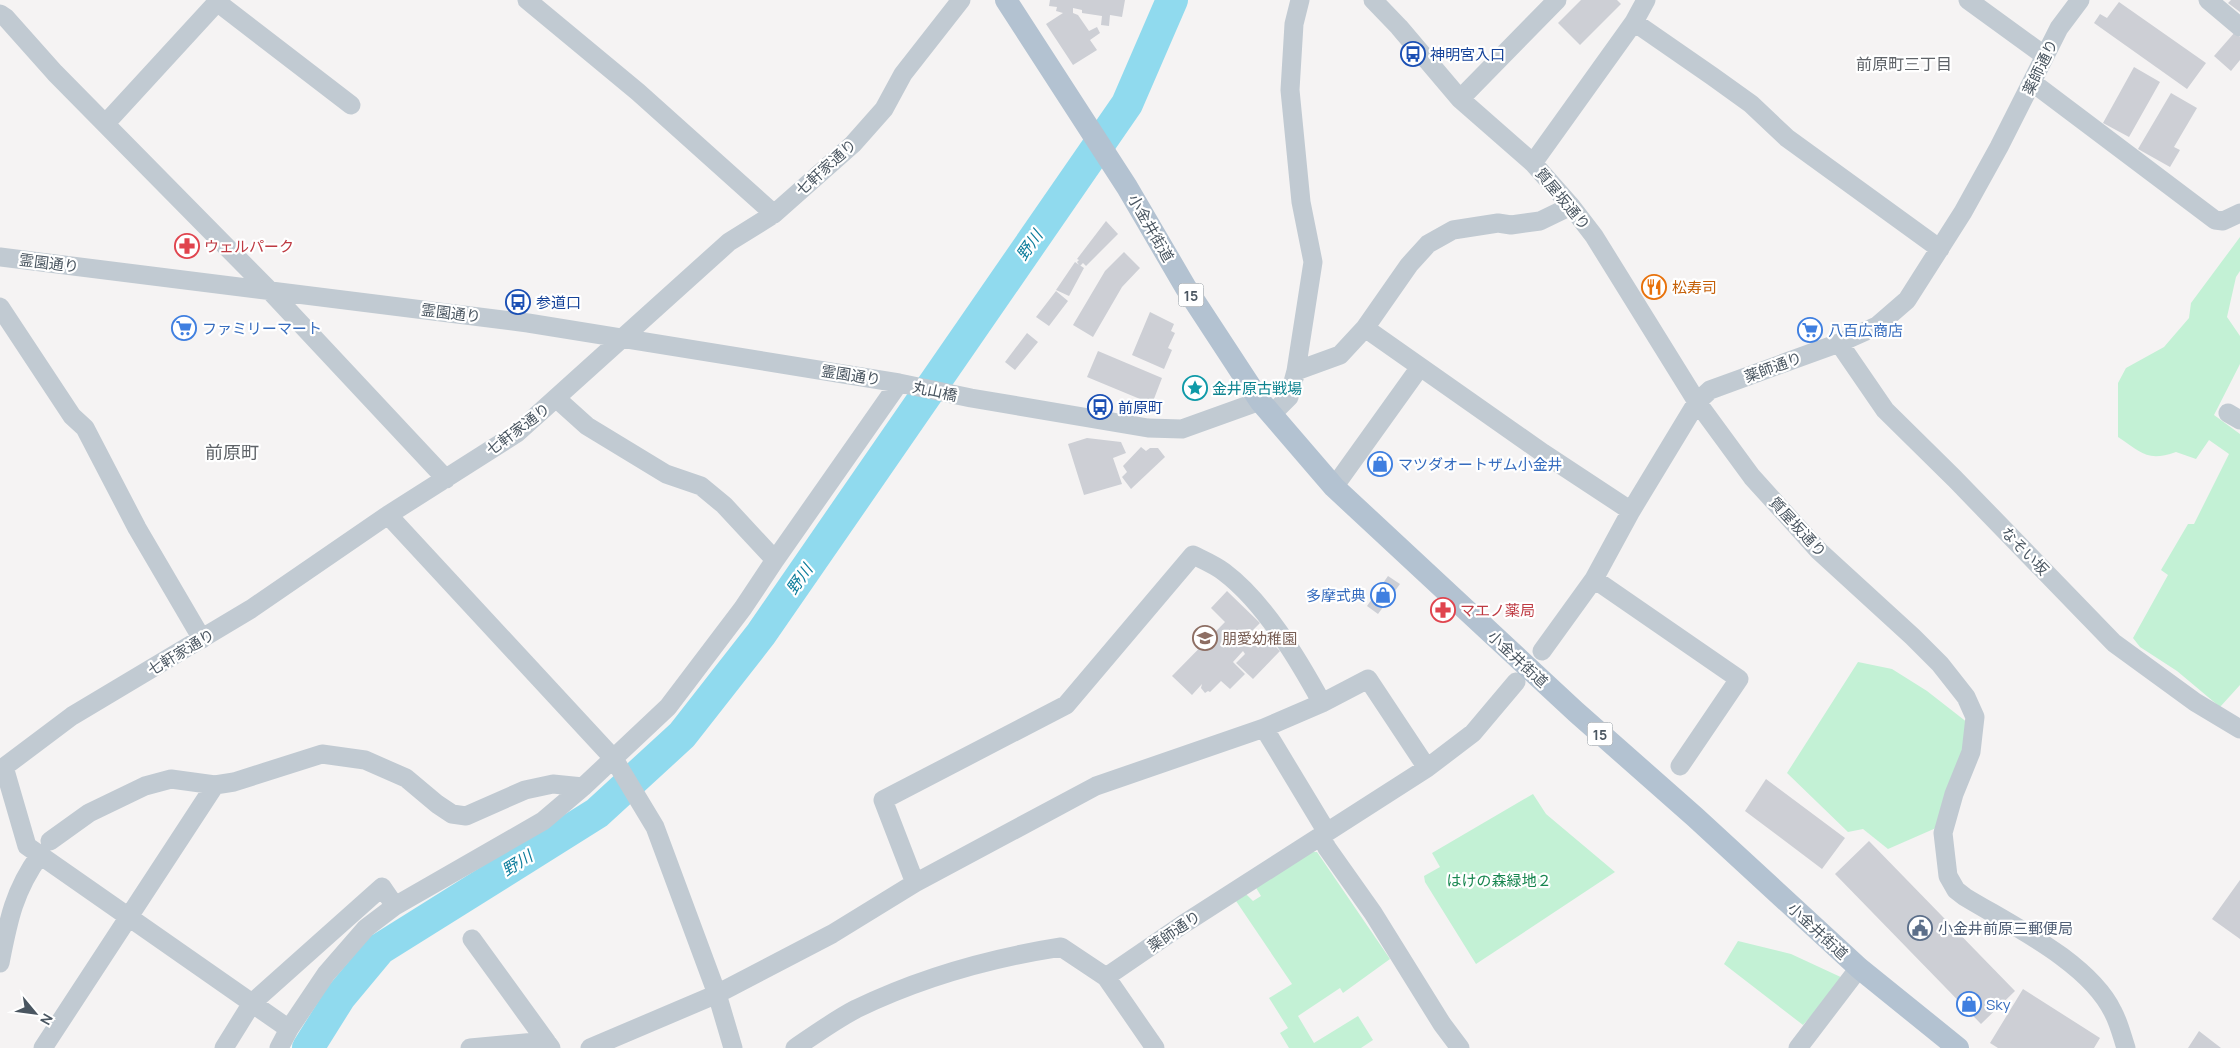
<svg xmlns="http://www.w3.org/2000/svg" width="2240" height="1048" viewBox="0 0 2240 1048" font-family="Manrope,'Noto Sans JP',sans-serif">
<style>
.green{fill:#c3f1d5}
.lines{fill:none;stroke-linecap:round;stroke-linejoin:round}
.river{stroke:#90daee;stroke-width:32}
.building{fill:#cdcfd5}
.minor{stroke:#c1cad2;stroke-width:19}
.major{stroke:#b3c2d1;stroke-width:22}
.labels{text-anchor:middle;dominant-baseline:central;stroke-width:4.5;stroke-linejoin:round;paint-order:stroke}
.shield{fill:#fff;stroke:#808990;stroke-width:1}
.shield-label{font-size:14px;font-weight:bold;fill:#4a5661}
.transit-label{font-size:15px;fill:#164399;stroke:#fff;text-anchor:start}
.street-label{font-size:15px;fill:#4a5661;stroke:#fff}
.health-label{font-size:15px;fill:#be3a42;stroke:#fff;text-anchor:start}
.food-label{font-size:15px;fill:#c56008;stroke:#fff;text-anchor:start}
.shop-label{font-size:15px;fill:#366cbe;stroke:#fff;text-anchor:start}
.culture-label{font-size:15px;fill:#0d838f;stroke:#fff;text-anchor:start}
.education-label{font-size:15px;fill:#785e54;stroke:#fff;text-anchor:start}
.park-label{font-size:15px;fill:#17864f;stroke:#fff}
.service-label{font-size:15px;fill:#4e5e75;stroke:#fff;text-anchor:start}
.neighbourhood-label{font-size:16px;fill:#5f6368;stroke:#fff}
.water-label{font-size:16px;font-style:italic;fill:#0c7c9b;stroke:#fff}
.quarter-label{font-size:18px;fill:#5f6368;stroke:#fff}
</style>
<rect width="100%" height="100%" fill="#f5f3f3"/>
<path class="green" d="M2240 237V271L2236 277 2227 317 2240 336V364L2214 415 2240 434V685L2220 707 2177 671 2140 647 2133 638 2168 575 2161 570 2188 524H2194L2229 454 2209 440 2196 459 2176 452C2147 462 2142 453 2118 437V383L2126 368 2164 347 2189 318 2191 303Z
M1858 662 1892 669 1927 691 1968 723 1962 760 1936 828 1888 849 1863 829 1848 832 1787 773Z
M1533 794 1546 814 1615 872 1476 964 1425 882 1424 876 1440 867 1432 853Z
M1308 852H1317L1390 959 1343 993 1340 988 1298 1016 1314 1043 1358 1016 1373 1040 1361 1048H1289L1280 1033 1288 1028 1269 998 1292 984 1236 901 1246 894 1253 901 1261 896 1255 886Z
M1738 941 1791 954 1845 979 1803 1025 1724 964Z"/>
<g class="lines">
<path class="river" d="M308 1048 340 997 380 949 597 813 682 735 761 634 1127 104 1172 0"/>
</g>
<path class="building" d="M1050 0H1125L1122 17 1110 15 1109 26 1101 25 1102 16 1082 13V10L1073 8V13L1078 15 1089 31 1097 27 1100 33 1090 40 1097 50 1073 65 1046 24 1063 13 1056 11 1057 7 1049 6Z
M1581 0H1617L1621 4 1580 45 1558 23Z
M2231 0H2240V12L2228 3Z
M2119 2 2206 63 2187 89 2094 23 2100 14 2107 18Z
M2235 32 2240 37V60L2231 71 2214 56Z
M2134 67 2160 82 2129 137 2103 123Z
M2171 93 2197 108 2174 147 2180 150 2170 167 2138 149Z
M1106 221 1118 234 1086 266 1083 263 1080 266 1077 262 1079 260 1077 259Z
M1124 252 1140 268 1122 287 1093 337 1073 325 1105 271Z
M1075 262 1084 268 1069 296 1056 290Z
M1056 291 1068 301 1049 326 1036 317Z
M1150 312 1174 324 1171 331 1175 333 1168 348 1172 350 1164 369 1132 355Z
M1027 333 1038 342 1015 370 1005 362Z
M1098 351 1162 378 1152 404 1087 377Z
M1087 438 1121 442 1126 453 1113 458 1122 484 1084 495 1068 444Z
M1141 447 1146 451 1150 448H1158L1165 457 1131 489 1122 477 1127 472 1123 466Z
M1388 576 1400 584 1378 614 1367 606Z
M1227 591 1260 623 1247 636 1255 644 1264 635 1280 651 1253 679 1236 663 1245 654 1243 651 1233 662 1245 674 1230 689 1221 681 1210 692 1208 691 1205 693 1201 688 1202 684 1192 695 1172 676 1225 622 1211 608Z
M1766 779 1845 838 1822 869 1745 811Z
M1869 841 2015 991 1981 1024 1835 874Z
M2240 880V939L2212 919Z
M2023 989 2100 1038 2094 1048H1998L1990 1043Z
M2199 1031 2221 1048H2188Z"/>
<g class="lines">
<path class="minor" d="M527 0 638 92 774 214
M1373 0 1399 27 1460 99 1533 163 1571 206 1594 236 1697 402 1752 477 1819 551 1913 637 1940 664 1966 697 1975 717 1971 752 1954 794 1943 833 1948 876 1956 890 1965 897C2011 925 2089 962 2113 1012 2119 1023 2122 1036 2126 1048
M1646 0 1634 22 1712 76 1751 104 1787 138 1940 249
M1968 0 2045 56
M2208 0 2240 27
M217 2 351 105
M0 14 6 18 55 73 270 291 446 479
M2032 82 2215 220 2223 221 2240 213
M1460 99 1557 0
M106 123 219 0
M1533 163 1634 22
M0 257 528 323 899 383 971 398 1148 428 1182 429 1260 401
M0 307 72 416 85 428 137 528 202 639
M1365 328 1543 453 1631 511
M1839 343 1885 410 1955 479 2114 643 2195 702 2240 729
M1296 371 1340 355 1365 328 1409 265 1428 244 1453 230 1498 223 1511 225 1540 221 1571 206
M557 399 587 426 666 474 701 486 724 505 775 560
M2228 413 2240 420
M1271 415 1289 397 1296 371 1313 262 1301 202 1290 90 1294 24 1300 0
M1334 487 1420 367
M388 515 614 759 655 827 717 994 733 1048
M1594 579 1739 679 1680 766
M1542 651 1594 579 1631 511 1697 402 1710 390 1839 343 1877 326 1907 300 1963 212 1999 147 2059 28 2080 0
M1264 728 1325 829 1324 842 1327 848 1373 913 1442 1024 1460 1048
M4 767 27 846 289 1029
M0 770 72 716 251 609 388 515 517 433 729 242 774 214 853 144 884 109 903 74 961 0
M50 841 89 813 145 786 171 779 215 785 234 782 322 754 365 760 406 778 437 804 452 814 466 816 525 790 553 784 583 787
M915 883 883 800 1066 705 1193 555C1203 560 1215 565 1224 572 1264 602 1298 659 1322 703
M472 939 551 1048
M0 963C8 922 14 890 40 855
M1106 977 1155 1048
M43 1048 215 785
M224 1048 252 1003 382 887 395 906
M279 1048 289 1029 326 974 366 928 395 906 543 821 583 787 668 707 743 608 775 560 899 383
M470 1048 546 1041
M590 1048 717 994 832 934 915 883 1096 786 1264 728 1322 703 1368 679 1427 768
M795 1048C814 1035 835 1020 856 1009 920 978 991 958 1061 947L1106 977 1182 925 1427 768 1473 733 1516 682
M1798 1048 1859 968"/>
<path class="major" d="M1006 0 1127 187 1186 288 1260 401 1334 487 1576 712 1695 817 1859 968 1958 1048"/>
</g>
<defs>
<symbol id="bus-ring" viewBox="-11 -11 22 22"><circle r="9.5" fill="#fff" stroke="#1a4fb4" stroke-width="1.5"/><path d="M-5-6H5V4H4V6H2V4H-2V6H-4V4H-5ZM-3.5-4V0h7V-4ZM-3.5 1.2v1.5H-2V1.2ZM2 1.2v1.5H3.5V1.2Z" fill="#1a4fb4"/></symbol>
<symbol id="pharmacy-ring" viewBox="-11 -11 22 22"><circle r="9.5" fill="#fff" stroke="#e0444e" stroke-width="1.5"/><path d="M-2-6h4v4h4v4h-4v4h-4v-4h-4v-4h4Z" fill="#e0444e"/></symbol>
<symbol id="restaurant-ring" viewBox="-11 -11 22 22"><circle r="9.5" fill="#fff" stroke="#e8710a" stroke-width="1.5"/><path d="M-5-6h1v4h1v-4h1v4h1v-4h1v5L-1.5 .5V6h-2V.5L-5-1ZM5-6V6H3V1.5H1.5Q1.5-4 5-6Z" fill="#e8710a"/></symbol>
<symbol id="supermarket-ring" viewBox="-11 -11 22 22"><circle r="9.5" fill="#fff" stroke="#3f7fe0" stroke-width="1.5"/><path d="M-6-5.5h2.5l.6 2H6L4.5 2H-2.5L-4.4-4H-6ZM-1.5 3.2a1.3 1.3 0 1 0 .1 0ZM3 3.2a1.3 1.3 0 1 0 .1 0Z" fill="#3f7fe0"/></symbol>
<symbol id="sight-ring" viewBox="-11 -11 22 22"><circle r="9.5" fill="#fff" stroke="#0f9aa8" stroke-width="1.5"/><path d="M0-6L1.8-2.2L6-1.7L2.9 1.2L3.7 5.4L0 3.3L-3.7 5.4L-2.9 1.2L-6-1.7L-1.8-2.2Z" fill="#0f9aa8"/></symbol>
<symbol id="shop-ring" viewBox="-11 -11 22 22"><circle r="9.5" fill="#fff" stroke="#3f7fe0" stroke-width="1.5"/><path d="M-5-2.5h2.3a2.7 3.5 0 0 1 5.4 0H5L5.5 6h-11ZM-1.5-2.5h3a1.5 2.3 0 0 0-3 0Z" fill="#3f7fe0"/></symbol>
<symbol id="school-ring" viewBox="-11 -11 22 22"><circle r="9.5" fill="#fff" stroke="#8d6e63" stroke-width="1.5"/><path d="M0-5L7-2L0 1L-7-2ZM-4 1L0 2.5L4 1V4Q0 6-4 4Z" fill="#8d6e63"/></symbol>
<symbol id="civic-ring" viewBox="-11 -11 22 22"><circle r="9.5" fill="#fff" stroke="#5c6f8a" stroke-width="1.5"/><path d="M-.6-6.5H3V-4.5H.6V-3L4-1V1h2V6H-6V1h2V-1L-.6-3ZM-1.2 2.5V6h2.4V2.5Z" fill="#5c6f8a"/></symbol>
</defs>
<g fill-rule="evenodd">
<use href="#bus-ring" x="1399" y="40" width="28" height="28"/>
<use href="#pharmacy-ring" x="173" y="232" width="28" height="28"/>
<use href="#restaurant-ring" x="1640" y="273" width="28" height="28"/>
<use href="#bus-ring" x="504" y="288" width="28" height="28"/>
<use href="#supermarket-ring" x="170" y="314" width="28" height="28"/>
<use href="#supermarket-ring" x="1796" y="316" width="28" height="28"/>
<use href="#sight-ring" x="1181" y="374" width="28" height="28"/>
<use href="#bus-ring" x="1086" y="393" width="28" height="28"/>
<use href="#shop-ring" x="1366" y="450" width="28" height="28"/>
<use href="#shop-ring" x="1369" y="581" width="28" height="28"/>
<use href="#pharmacy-ring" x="1429" y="596" width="28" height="28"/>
<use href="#school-ring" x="1191" y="624" width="28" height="28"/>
<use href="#civic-ring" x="1906" y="914" width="28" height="28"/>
<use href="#shop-ring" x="1955" y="990" width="28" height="28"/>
</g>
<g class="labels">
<g class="shield">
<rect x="1178.5" y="283.5" width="25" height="23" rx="4"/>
<rect x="1587.5" y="722.5" width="25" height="23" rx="4"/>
</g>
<g class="shield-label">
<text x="1191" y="295">15</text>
<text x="1600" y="734">15</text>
</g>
<g class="transit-label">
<text x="1430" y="54">神明宮入口</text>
<text x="536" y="302">参道口</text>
<text x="1118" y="407">前原町</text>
</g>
<g class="street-label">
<text transform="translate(2040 67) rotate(-64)">薬師通り</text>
<text transform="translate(826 167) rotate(-42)">七軒家通り</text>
<text transform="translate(1563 199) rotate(50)">質屋坂通り</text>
<text transform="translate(1151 228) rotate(60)">小金井街道</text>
<text transform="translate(49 263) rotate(7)">霊園通り</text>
<text transform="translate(451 313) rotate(7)">霊園通り</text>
<text transform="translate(1773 367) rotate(-20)">薬師通り</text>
<text transform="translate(851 375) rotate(9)">霊園通り</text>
<text transform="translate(935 391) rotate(12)">丸山橋</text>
<text transform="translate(518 429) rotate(-37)">七軒家通り</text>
<text transform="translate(1798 527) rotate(47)">質屋坂通り</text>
<text transform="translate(2025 551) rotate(46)">なそい坂</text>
<text transform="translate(181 652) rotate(-31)">七軒家通り</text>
<text transform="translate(1518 659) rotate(43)">小金井街道</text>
<text transform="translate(1174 931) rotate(-34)">薬師通り</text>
<text transform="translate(1818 931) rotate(43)">小金井街道</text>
</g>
<g class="health-label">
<text x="204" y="246">ウェルパーク</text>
<text x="1460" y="610">マエノ薬局</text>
</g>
<g class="food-label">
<text x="1672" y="287">松寿司</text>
</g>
<g class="shop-label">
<text x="202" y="328">ファミリーマート</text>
<text x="1828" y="330">八百広商店</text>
<text x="1398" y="464">マツダオートザム小金井</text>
<text x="1366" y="595" text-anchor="end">多摩式典</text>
<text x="1986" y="1004">Sky</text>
</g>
<g class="culture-label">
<text x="1212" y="388">金井原古戦場</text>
</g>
<g class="education-label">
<text x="1222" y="638">朋愛幼稚園</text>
</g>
<g class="park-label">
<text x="1499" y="880">はけの森緑地２</text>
</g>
<g class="service-label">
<text x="1938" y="928">小金井前原三郵便局</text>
</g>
<g class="neighbourhood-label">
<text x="1904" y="64">前原町三丁目</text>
</g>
<g class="water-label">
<text transform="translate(1029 245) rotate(-55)">野川</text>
<text transform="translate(799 579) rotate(-55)">野川</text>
<text transform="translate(517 863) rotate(-32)">野川</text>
</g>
<g class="quarter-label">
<text x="232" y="452">前原町</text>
</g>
</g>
<g transform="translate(35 1013) rotate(119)" stroke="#ffffff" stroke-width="4" paint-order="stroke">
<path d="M0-4L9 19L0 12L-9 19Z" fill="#4a5661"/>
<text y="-8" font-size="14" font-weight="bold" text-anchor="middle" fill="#4a5661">N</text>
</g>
</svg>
